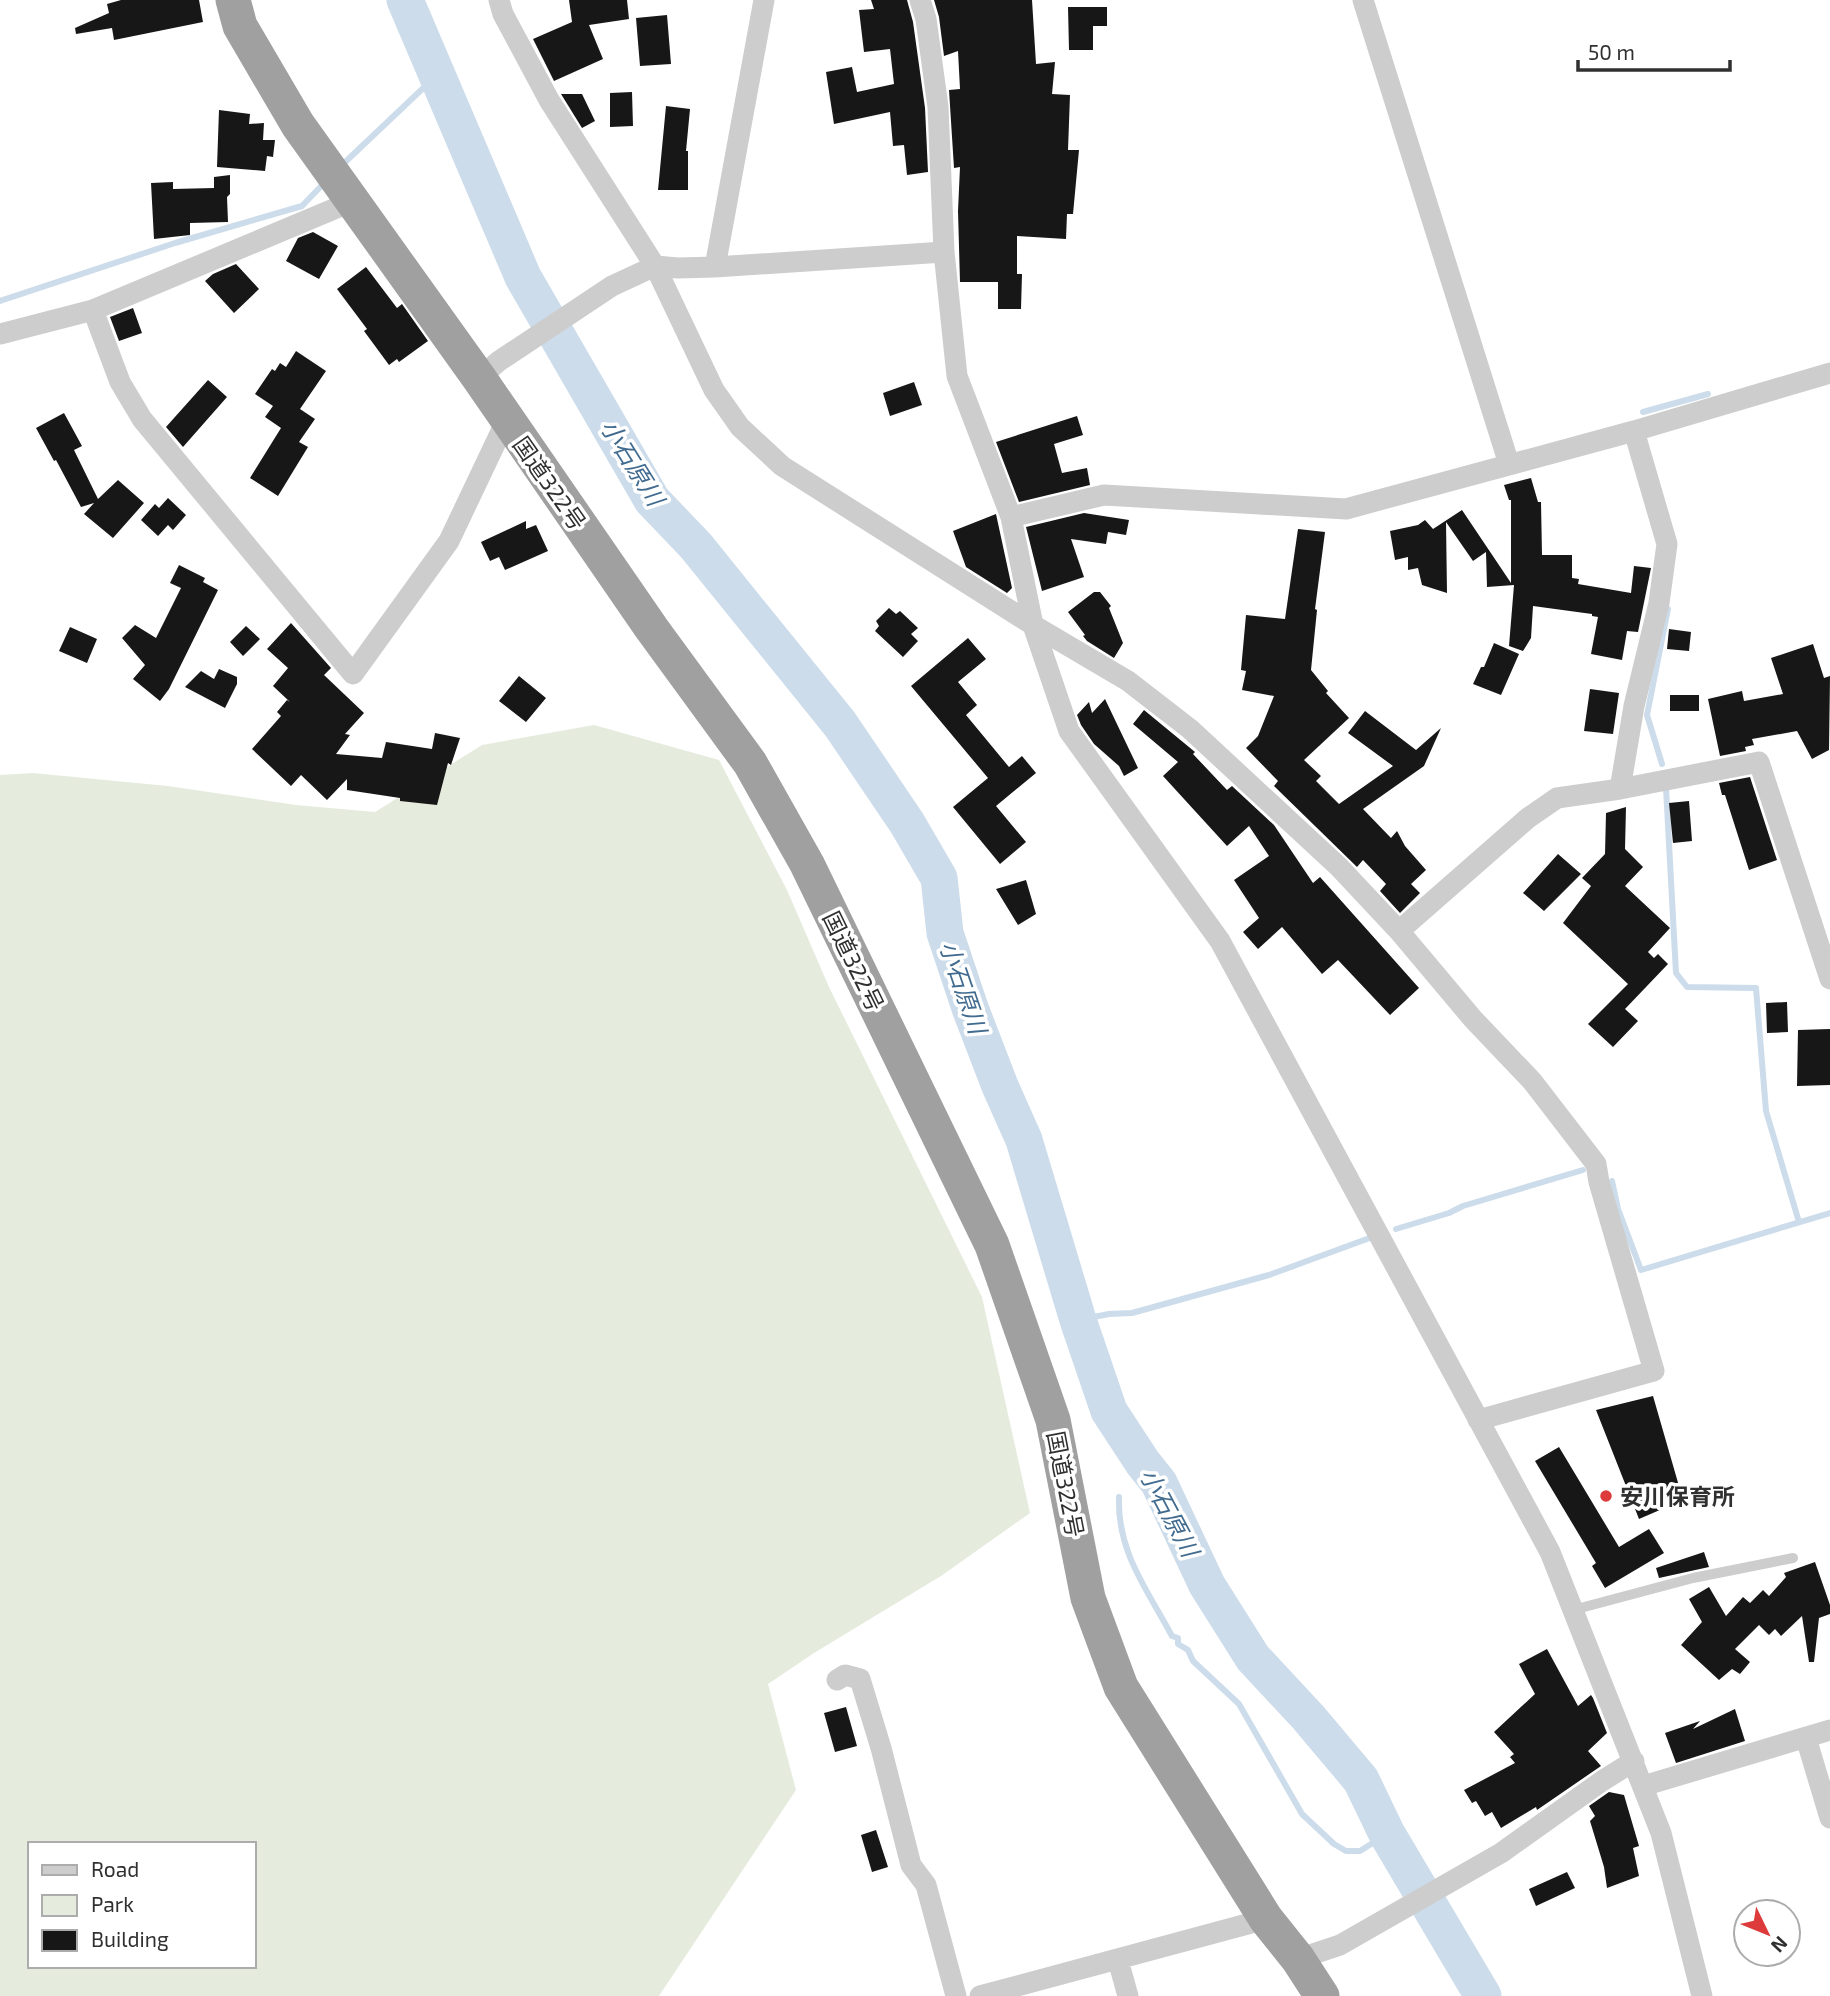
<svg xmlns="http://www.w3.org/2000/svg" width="1830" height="1996" viewBox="0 0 1830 1996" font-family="'Exo 2','Noto Sans JP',sans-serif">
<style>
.green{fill:#e5ecde;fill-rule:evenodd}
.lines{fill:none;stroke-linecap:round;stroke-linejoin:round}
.stream{stroke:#ccdceb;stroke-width:6}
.river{stroke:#ccdceb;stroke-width:37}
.building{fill:#171717}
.service{stroke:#cdcdcd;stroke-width:10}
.minor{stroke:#cdcdcd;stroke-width:21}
.trunk{stroke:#a0a0a0;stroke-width:35}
.poi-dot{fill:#dd3b3b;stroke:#fff;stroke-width:2.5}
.labels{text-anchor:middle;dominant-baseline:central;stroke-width:7;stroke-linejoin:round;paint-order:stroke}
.street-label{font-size:23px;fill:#303030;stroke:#fff}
.poi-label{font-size:23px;font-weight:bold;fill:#303030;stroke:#fff;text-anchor:start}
.water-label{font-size:24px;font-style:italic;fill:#416b8f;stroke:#fff}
</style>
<rect width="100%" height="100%" fill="#fff"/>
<path class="green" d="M594 725 719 760 787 890 829 987 982 1297 1030 1513 941 1576 814 1653 768 1684 796 1790 659 1996H0V775L33 773 168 786 296 805 375 812 482 745ZM30 1844H254V1966H30Z"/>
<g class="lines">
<path class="stream" d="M341 166 437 75
M0 301 175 243 302 206 326 181
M1643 412 1708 394
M1662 764 1647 715 1668 609
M1666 788 1676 973 1687 987 1756 988 1766 1111 1799 1222
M1612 1181 1618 1209 1641 1270 1830 1213
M1396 1229 1449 1213 1463 1206 1583 1170
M1078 1320 1109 1314 1132 1313 1269 1275 1375 1236
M1119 1497C1117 1552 1147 1589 1172 1636L1178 1638V1644L1188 1650 1193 1661 1239 1704 1302 1814 1334 1844 1346 1851H1360L1387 1834"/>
<path class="river" d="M405 0 523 277 652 500 696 546 840 724 907 823 939 878 945 933 970 1008 1000 1086 1024 1140 1078 1320 1109 1411 1143 1463 1159 1483 1207 1585 1253 1658 1308 1717 1361 1780 1387 1834 1483 1996"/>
</g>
<path class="building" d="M121 0H199L203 22 114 40 112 28 76 34 75 28 109 13 107 4Z
M569 0H627L629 19 589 25 603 59 554 81 533 39 572 22Z
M871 0H907L913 22 925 108 928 172 907 175 904 145 893 146 890 112 834 124 826 72 852 67 857 92 894 84 890 49 864 52 859 10 874 9Z
M934 0H1032L1036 64 1055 62 1052 94 1070 95 1068 150H1079L1073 214H1067L1066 239 1017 236V274H1022L1021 309H998V282H960L958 211 960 167 954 168 949 90 960 89 958 51 944 56 939 17Z
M1068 7H1107V26H1093V50H1069Z
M667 15 671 64 640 66 636 18Z
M632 92 633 126 610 127V93Z
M561 94H582L595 121 582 128Z
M666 106 690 109 686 151H688V190H658Z
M219 110 250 114 249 124 264 123 263 140H275L273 157 267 156 265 171 217 167Z
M230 175V194L227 197 228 222 190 223V235L154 239 151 183 173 182V189L214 188V177Z
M313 232 338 246 319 279 286 261 298 238Z
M236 264 259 289 234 313 205 281 213 274Z
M366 267 397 308 402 304 428 341 399 362 397 359 389 365 364 331 367 329 337 289Z
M133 308 142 333 119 341 110 317Z
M296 351 326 371 300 409 315 419 299 442 308 447 278 496 250 478 281 428 265 417 273 406 255 394 272 369 275 371 280 363 286 367Z
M208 380 227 397 183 447 166 427Z
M914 382 922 405 890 416 883 393Z
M64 413 82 446 74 450 98 499 118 480 144 503 113 538 84 514 94 503 81 507 56 460 54 461 36 428Z
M1077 416 1083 435 1054 444 1062 473 1087 468 1090 485 1019 502 996 442Z
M1531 478 1538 502H1541L1542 555H1572V578L1579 579 1578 584 1631 593 1634 566 1651 568 1638 632 1627 631 1622 660 1591 654 1598 617 1592 616V614L1533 606 1531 638 1523 651 1509 646 1514 585 1487 587 1486 552 1473 561 1446 522 1447 593 1422 585 1418 568 1408 570V557L1395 560 1390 531 1418 525 1425 520 1433 529 1462 510 1511 583V500H1509L1504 485Z
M168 498 186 515 173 530 168 525 158 536 141 520 155 504 159 508Z
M1084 513 1129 520 1126 535 1108 532 1106 544 1071 539 1084 577 1042 591 1026 527Z
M996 514 1012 588 1007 593 966 567 953 531Z
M526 521V529L536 525 548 551 505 570 499 557 490 561 481 542Z
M1298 529 1325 532 1315 609 1317 610 1311 670 1328 691 1326 693 1349 718 1304 760 1321 776 1316 781 1339 804 1393 766 1348 733 1365 711 1416 750 1441 728 1424 766 1363 809 1391 838 1397 831 1405 846 1426 870 1411 884 1420 893 1400 913 1380 891 1386 884 1363 860 1357 867 1274 786 1278 781 1246 748 1258 736 1274 696 1242 690 1246 671 1241 670 1246 615 1285 619Z
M179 565 205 578 203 582 218 590 169 689 160 701 133 679 145 665 122 638 135 625 156 638 181 588 170 583Z
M1094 592H1100L1111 606 1109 608 1123 643 1114 658 1087 641 1083 636 1085 635 1068 612Z
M889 608 896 614 900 611 918 628 911 634 918 641 903 657 875 631 879 626 876 621Z
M291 623 331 668 324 675 364 713 345 734 350 735 336 754 382 758 386 742 432 749 435 733 460 738 451 765 448 763 437 805 400 801V798L347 790V779L327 800 301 775 291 786 252 749 281 716 277 712 287 700 290 702 273 686 288 668 267 649Z
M246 626 260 639 243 656 230 642Z
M70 627 97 639 87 663 59 651Z
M1669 629 1691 632 1689 651 1667 649Z
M968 638 986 659 958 682 977 705 966 715 1009 767 1022 756 1036 773 996 806 1026 842 1000 864 953 807 988 778 911 686Z
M1494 643 1519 654 1501 695 1473 684 1481 667H1484Z
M1813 644 1824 678 1830 676 1829 750 1812 759 1797 731 1752 739 1754 745 1745 747 1746 751 1720 756 1708 699 1742 691 1744 701 1783 694 1771 658Z
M219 669 237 677V684L225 708 185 687 201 671 214 679Z
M519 676 546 698 526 722 499 701Z
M1590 689 1619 693 1613 734 1584 731Z
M1670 695H1699V711H1670Z
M1105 699 1138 768 1124 776 1119 766 1094 744 1081 725 1077 715 1089 702 1092 713Z
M1144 710 1195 752 1193 754 1227 790 1232 786 1274 825 1313 883 1320 877 1419 988 1390 1015 1338 960 1322 974 1282 927 1258 949 1243 932 1259 918 1234 880 1269 856 1249 826 1227 846 1163 776 1178 762 1133 724Z
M1750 777 1777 860 1749 870 1725 795H1722L1719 783Z
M1689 801 1692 841 1673 843 1669 803Z
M1626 807 1625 849 1643 867 1625 886 1670 928 1648 952 1654 958 1658 954 1668 964 1625 1009 1638 1021 1613 1047 1588 1024 1628 984 1563 923 1591 886 1582 878 1605 854 1606 813Z
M1558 854 1581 874 1544 911 1523 893Z
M1026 880 1036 914 1018 925 996 889Z
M1787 1002 1788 1032 1767 1033 1766 1003Z
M1830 1029V1085L1797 1086 1798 1030Z
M1653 1396 1683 1500 1639 1519 1596 1410Z
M1559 1447 1619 1547 1649 1529 1664 1553 1605 1588 1592 1566 1596 1563 1535 1461Z
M1704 1552 1709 1567 1659 1578 1656 1568Z
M1815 1562 1830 1605V1614L1819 1618 1814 1662H1809L1802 1616 1781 1636 1775 1629 1769 1635 1759 1625 1735 1649 1750 1662 1740 1674 1732 1669 1719 1680 1681 1645 1702 1622 1689 1599 1709 1587 1726 1616 1743 1597 1750 1603 1763 1590 1769 1596 1786 1577 1784 1573Z
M1547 1649 1578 1706 1591 1695 1593 1698 1607 1733 1588 1751 1601 1766 1537 1810 1536 1807 1501 1828 1492 1812 1485 1816 1476 1801 1472 1803 1464 1790 1515 1763 1510 1757 1514 1754 1494 1732 1535 1694 1519 1664Z
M846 1707 857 1746 835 1752 824 1713Z
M1735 1709 1745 1741 1676 1763 1665 1733 1700 1721 1693 1729Z
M1609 1792 1624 1795 1639 1846 1633 1848 1639 1876 1607 1888 1604 1867 1590 1821 1595 1816 1589 1806Z
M876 1830 888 1867 872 1872 861 1835Z
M1567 1872 1575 1888 1536 1906 1529 1889Z"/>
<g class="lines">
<path class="service" d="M1573 1610 1693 1578 1793 1558"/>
<path class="minor" d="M499 0 503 14 549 100 655 266 714 390 740 427 782 466 1033 625 1128 681 1190 729 1339 867 1399 931 1473 1019 1532 1081 1596 1164 1599 1182 1654 1371 1478 1420
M920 0 926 19 938 107 944 252 957 376 1011 517 1033 625 1069 731 1220 941 1550 1552 1661 1833 1702 1996
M1363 0 1509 464
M715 267 764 0
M93 310 120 382 142 419 353 674 449 541 506 421
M0 334 93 310 353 201
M479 378 499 361 612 286 655 266 678 268 715 267 944 252
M1011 517 1104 495 1346 509 1634 431 1830 373
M1620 789 1634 706 1659 603 1667 544 1634 431
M1399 931 1528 818 1557 798 1620 789 1759 762 1830 979
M837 1680 845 1675 860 1679 881 1748 911 1865 926 1885 956 1996
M1806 1738 1830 1818
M1643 1786 1830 1730
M1298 1959 1340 1945 1501 1853 1602 1781 1634 1761
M1118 1960 1128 1996
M980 1996 1266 1919"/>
<path class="trunk" d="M233 0 240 26 298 125 479 378 652 629 750 763 807 864 992 1245 1053 1420 1088 1598 1121 1687 1266 1919 1298 1959 1322 1996"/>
</g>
<circle class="poi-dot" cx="1606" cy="1496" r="7"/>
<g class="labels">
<g class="street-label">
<text transform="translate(550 483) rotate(55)">国道322号</text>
<text transform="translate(854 961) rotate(64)">国道322号</text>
<text transform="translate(1066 1484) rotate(79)">国道322号</text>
</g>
<g class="poi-label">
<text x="1620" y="1496">安川保育所</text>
</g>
<g class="water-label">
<text transform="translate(633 462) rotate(58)">小石原川</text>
<text transform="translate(964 987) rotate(71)">小石原川</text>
<text transform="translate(1170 1512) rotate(62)">小石原川</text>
</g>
</g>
<rect x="28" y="1842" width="228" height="126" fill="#ffffff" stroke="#acacac" stroke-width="2"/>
<rect x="42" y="1865" width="35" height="10" fill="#cdcdcd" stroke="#acacac" stroke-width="2"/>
<text x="91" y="1877" font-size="21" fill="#303030">Road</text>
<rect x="42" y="1895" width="35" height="21" fill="#e5ecde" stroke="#acacac" stroke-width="2"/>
<text x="91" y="1912" font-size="21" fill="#303030">Park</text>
<rect x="42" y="1930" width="35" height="21" fill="#171717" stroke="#acacac" stroke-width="2"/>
<text x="91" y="1947" font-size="21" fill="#303030">Building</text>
<g transform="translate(1767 1933) rotate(133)"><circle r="33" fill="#ffffff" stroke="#acacac" stroke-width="2"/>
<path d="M0-5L12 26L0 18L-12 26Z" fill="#dd3b3b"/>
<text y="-10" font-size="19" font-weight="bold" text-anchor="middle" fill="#303030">N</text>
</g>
<path d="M1578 60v10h152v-10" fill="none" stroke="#303030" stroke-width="3.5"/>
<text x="1588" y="60" font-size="21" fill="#303030" stroke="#ffffff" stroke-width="5" paint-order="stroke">50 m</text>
</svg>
